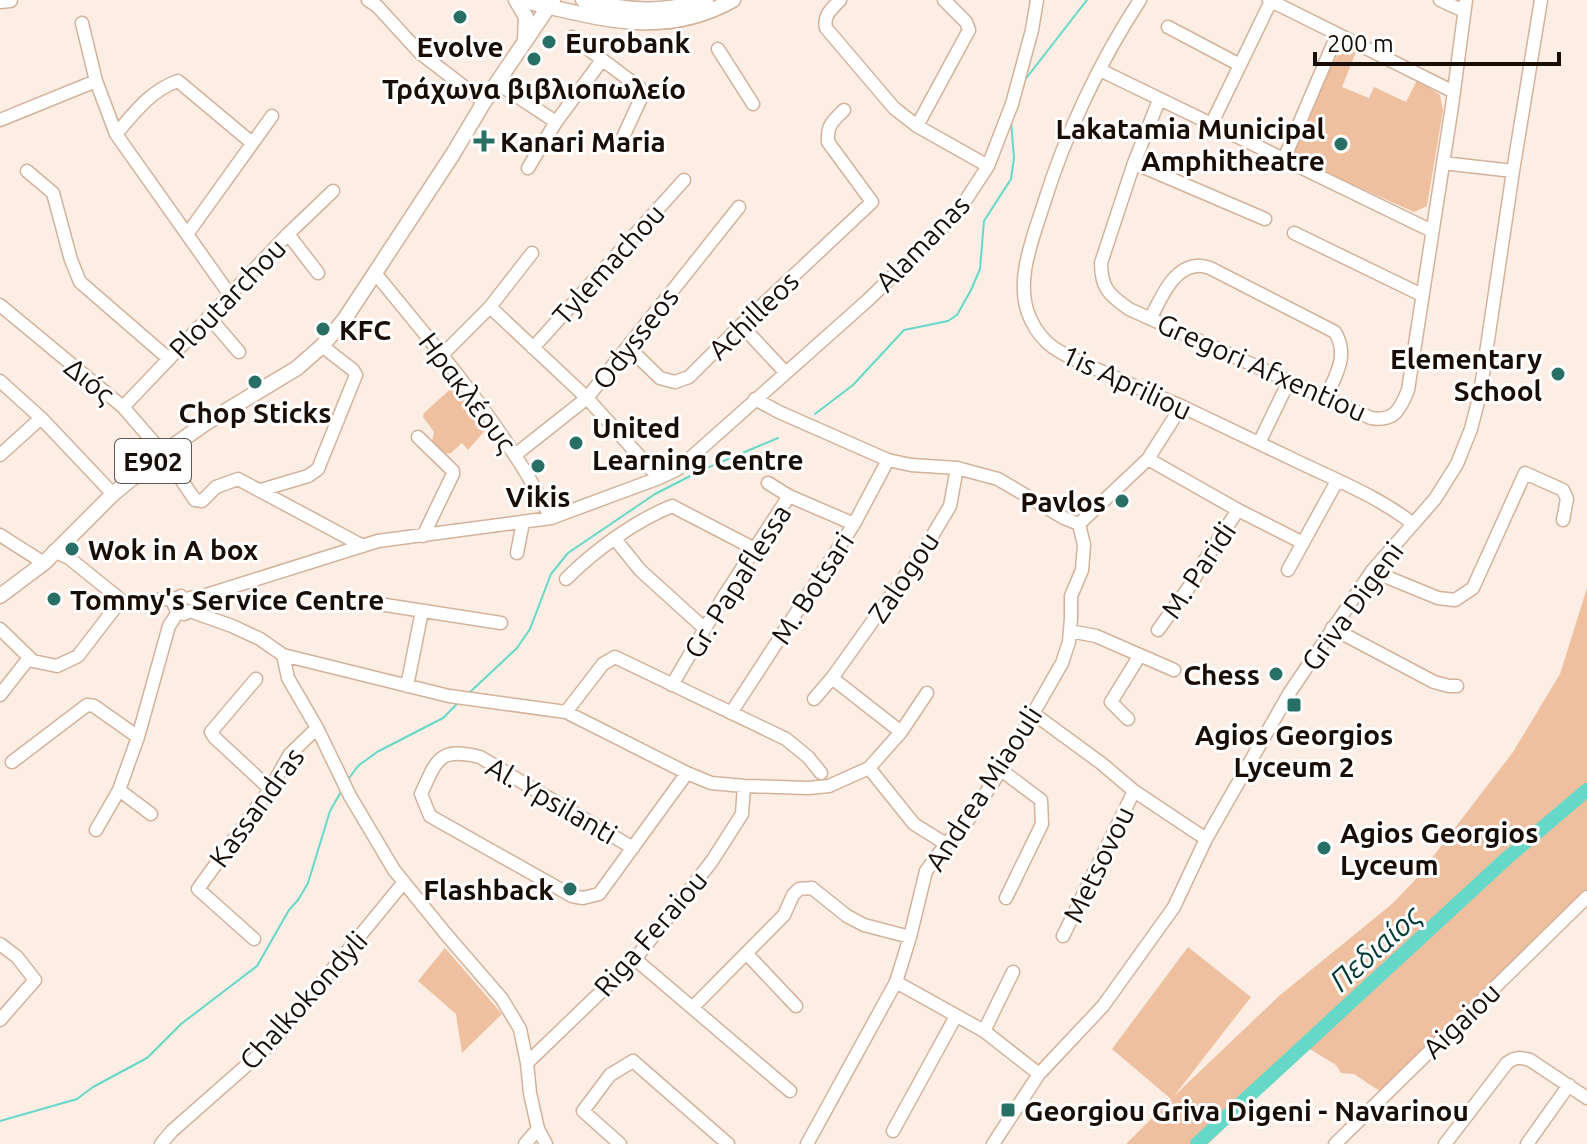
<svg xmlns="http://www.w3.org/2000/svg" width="1587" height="1144" viewBox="0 0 1587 1144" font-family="Ubuntu,sans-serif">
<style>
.green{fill:#eec09f}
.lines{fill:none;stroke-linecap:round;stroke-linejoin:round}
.stream{stroke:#66d8c8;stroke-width:2}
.river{stroke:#66d8c8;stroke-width:14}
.minor-casing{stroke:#d3b29b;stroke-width:15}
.major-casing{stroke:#d3b29b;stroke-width:17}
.minor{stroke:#fff;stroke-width:12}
.major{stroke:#fff;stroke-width:14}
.poi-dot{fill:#286f65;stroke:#fefefe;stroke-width:3}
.labels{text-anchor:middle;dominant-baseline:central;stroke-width:6;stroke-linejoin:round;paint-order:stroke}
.shield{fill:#fefefe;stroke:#5e5650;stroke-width:2}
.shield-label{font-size:26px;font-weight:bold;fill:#190e06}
.poi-label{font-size:28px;font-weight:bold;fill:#190e06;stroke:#fefefe;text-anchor:start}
.street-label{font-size:28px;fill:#190e06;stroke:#fefefe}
.water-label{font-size:30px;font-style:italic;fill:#013933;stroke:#fefefe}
</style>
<rect width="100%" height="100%" fill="#fceee4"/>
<path class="green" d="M1344 49 1356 52 1342 87 1369 98 1374 87 1406 102 1417 80 1440 95 1443 110 1427 206 1414 212 1289 156 1307 112 1339 52Z
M456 384 489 426 468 450 462 443 451 453 440 455 429 444 432 441 434 432 423 417 424 413Z
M1587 588V892L1384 1094 1354 1074 1341 1073 1336 1065 1308 1048 1208 1144H1126L1171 1099 1112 1049 1188 947 1251 997 1174 1096 1279 996 1392 904 1415 880 1513 752 1560 674Z
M445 948 502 1014 462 1053 456 1014 418 981Z"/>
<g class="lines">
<path class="stream" d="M1024 81 1087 0
M815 414 853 385 904 330 948 321 957 315 971 290 980 269 984 221 1011 179 1014 158 1011 121
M469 693 517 648 530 629 551 574 568 553 655 494 702 470 778 438
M347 781 358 766 377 752 443 718 458 703
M0 1121 77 1099 93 1087 147 1058 181 1024 257 966 289 910 298 900 308 883 330 811 342 790"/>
<path class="river" d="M1197 1144 1507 858 1587 790"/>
<defs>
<path id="minor" d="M368 0 377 6 420 53 484 102
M840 0C832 9 823 15 826 28L894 108 917 126 988 166
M1140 0C1101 59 1065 135 1044 203 1033 238 1013 284 1031 320 1036 331 1044 341 1054 348 1069 358 1086 365 1103 372 1129 384 1155 395 1181 406 1223 426 1265 446 1307 466 1343 483 1382 499 1413 524
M1269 0 1454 92
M1440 0 1464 11
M82 23 96 81 116 134 230 295
M1168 27 1240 65
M572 37 640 88 642 93 641 98 624 135
M718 49 753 104
M1100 70 1432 231
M497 83 556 122 528 168
M1159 100 1134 163 1101 263C1101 288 1109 295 1129 309L1371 418C1394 422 1400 410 1408 390L1452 106 1466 0
M0 120 96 81
M556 122 602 60
M1211 125 1271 1
M917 126 969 30 966 22 944 0
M116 134C134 113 151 90 178 81L252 143
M1284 159 1337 35
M1134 163 1265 219
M1443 163 1513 171
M27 171 53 193 71 260 80 282 169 359
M188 233 272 116
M1294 233 1422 295
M288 234 318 273
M375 273C423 332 473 390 514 454 528 474 539 496 551 518
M0 305 123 407 163 453 195 500 202 501 216 487 238 479 363 546
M490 307 587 398 659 478
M209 317 239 352
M1151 317C1161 299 1172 268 1197 266 1201 265 1206 267 1210 268L1335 332C1349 356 1336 374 1326 398
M741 325 785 372
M628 347 660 378 675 382 689 377 741 325 872 202 828 142C827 125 832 122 844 110
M533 348 684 180
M442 355 490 307 532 253
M0 381 41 418 113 494
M755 399 779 412 888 460 911 465 957 468 998 479 1064 518 1079 524
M123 407 288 234 333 191
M418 437 453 471V474L423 536
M1259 443 1289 381
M0 455 41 418
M515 455 587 398 739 207
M1148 459 1238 510 1303 543
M768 483 789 496
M261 490 308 476 318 469 356 375 353 370 322 346
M1079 524 1148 459 1181 407
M0 535 44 563
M615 539 640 570 704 628
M54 551 69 558 121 600 129 603 177 598 181 596
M517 553 523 522
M1288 570 1337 481
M1372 571 1438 598 1455 600 1473 588 1525 473 1563 490 1567 499 1563 520
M566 579C595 550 635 521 672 506L753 548
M177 598 174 605 178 612 184 614 190 611 232 626 260 639 283 655 449 696 566 712 687 773 711 783 744 786 808 788 829 786 869 768 901 732 927 693
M190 598 203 596 378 541 551 518 659 478 678 469 868 300 956 215 988 166 1012 104 1032 30 1037 0
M379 604 501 623
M1332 628 1434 682 1449 686H1457
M0 629 33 661 57 666 78 656 121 600
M1158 630 1192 583 1201 566 1238 510
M1070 631 1096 636 1174 670
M283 655 288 678 317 728 350 796 394 870 445 933 502 999 520 1029 527 1063 530 1093 538 1129 546 1144
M832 678 901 732
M256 679 211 732 214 737 270 789
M672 685 724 596 789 496 854 524
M407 686 422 611
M0 695 29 658
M814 699 832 678 925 548 950 506 957 468
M566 712 603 664 615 657 786 739 808 757 821 773
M731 713 854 524 888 460
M1034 714 1101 763 1134 791 1206 839
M1128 719 1111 702 1140 655
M12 762 87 705 94 706 138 737
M869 768 914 824 946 844
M1001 770 1041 800 1042 824 1006 898
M119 790 151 814
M96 830 119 790 138 737 169 626 178 612
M633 848 480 757C439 747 437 759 421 794L430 816 572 896 583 898 599 894 687 773
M1063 936 1134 791
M254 939 198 889 270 789 290 754 317 728
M0 944 17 957 35 980 0 1020
M747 954 796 1006
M635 959 790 1091
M896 982 984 1031 1039 1074
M693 1007 784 915 793 895 799 889 812 888 847 916 864 925 910 937
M984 1031 1013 972
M527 1063 635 959 712 861 742 814 744 786
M893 1131 956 1016
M161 1144 172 1131 273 1042 404 882
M525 1144 538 1129
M620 1144 583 1111 610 1075 633 1061 728 1144
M807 1144 896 982 910 937 926 871 946 844 968 820 1001 770 1062 663 1069 642 1071 618V596L1082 570 1084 545 1079 524
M993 1144 1039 1074 1103 1006 1174 907 1206 839 1290 692 1372 571 1435 499 1457 464 1471 429 1480 394 1513 171 1541 0
M1335 1144 1587 897
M1445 1144 1507 1063C1515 1057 1520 1057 1530 1060L1587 1098
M1527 1144 1569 1085"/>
<path id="major" d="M516 0 526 17 525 40
M519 0C595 16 660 41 733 0
M583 0C627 11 662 14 706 0
M0 1 10 0
M0 596 44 563 113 494 163 453 206 423 297 368 322 346 344 320 375 273 453 154 484 102 553 0"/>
</defs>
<use href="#minor" class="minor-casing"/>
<use href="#major" class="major-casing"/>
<use href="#minor" class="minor"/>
<use href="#major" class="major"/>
</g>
<g class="poi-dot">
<circle cx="460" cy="17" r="8"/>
<circle cx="549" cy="42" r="8"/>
<circle cx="534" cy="59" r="8"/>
<path d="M480 129h8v8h8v8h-8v8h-8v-8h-8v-8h8z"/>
<circle cx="1341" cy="144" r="8"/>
<circle cx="323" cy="329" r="8"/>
<circle cx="1558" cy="374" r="8"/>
<circle cx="255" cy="382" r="8"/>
<circle cx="576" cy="443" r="8"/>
<circle cx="538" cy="466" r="8"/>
<circle cx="1122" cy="501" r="8"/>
<circle cx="72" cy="549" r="8"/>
<circle cx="54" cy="599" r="8"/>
<circle cx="1276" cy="674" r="8"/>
<rect x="1286" y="697" width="16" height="16" rx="4"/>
<circle cx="1324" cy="848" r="8"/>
<circle cx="570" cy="889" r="8"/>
<rect x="1000" y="1102" width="16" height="16" rx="4"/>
</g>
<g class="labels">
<rect class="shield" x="115" y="439" width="76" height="44" rx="6"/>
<g class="shield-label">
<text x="153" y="461">E902</text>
</g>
<g class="poi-label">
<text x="565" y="42">Eurobank</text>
<text x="460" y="46" text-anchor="middle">Evolve</text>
<text x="534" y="88" text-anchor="middle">Τράχωνα βιβλιοπωλείο</text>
<text x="1325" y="128" text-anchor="end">Lakatamia Municipal<tspan x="1325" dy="32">Amphitheatre</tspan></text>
<text x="500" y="141">Kanari Maria</text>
<text x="339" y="329">KFC</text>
<text x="1542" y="358" text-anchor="end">Elementary<tspan x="1542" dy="32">School</tspan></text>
<text x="255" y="412" text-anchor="middle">Chop Sticks</text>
<text x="592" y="427">United<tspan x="592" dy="32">Learning Centre</tspan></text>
<text x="538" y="496" text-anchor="middle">Vikis</text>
<text x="1106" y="501" text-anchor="end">Pavlos</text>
<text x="88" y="549">Wok in A box</text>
<text x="70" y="599">Tommy's Service Centre</text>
<text x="1260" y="674" text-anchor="end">Chess</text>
<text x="1294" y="734" text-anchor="middle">Agios Georgios<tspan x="1294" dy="32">Lyceum 2</tspan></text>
<text x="1340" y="832">Agios Georgios<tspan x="1340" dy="32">Lyceum</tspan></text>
<text x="554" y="889" text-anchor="end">Flashback</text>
<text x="1024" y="1110">Georgiou Griva Digeni - Navarinou</text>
</g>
<g class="street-label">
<text transform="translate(922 243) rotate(-46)">Alamanas</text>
<text transform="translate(608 264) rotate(-48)">Tylemachou</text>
<text transform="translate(227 298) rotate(-46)">Ploutarchou</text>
<text transform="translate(753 315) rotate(-44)">Achilleos</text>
<text transform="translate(635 338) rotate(-52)">Odysseos</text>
<text transform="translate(1262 367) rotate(24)">Gregori Afxentiou</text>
<text transform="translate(90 380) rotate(39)">Διός</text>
<text transform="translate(1127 382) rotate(25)">1is Apriliou</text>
<text transform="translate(468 392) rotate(53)">Ηρακλέους</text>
<text transform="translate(1198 570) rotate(-56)">M. Paridi</text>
<text transform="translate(903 577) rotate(-56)">Zalogou</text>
<text transform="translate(737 581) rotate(-58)">Gr. Papaflessa</text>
<text transform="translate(812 588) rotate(-57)">M. Botsari</text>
<text transform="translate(1352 606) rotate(-54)">Griva Digeni</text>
<text transform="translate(983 788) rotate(-57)">Andrea Miaouli</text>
<text transform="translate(552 800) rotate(30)">Al. Ypsilanti</text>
<text transform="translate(256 807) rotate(-54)">Kassandras</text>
<text transform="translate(1098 864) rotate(-64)">Metsovou</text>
<text transform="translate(650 933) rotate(-49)">Riga Feraiou</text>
<text transform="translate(303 1000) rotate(-48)">Chalkokondyli</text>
<text transform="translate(1461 1020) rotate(-44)">Aigaiou</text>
</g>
<g class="water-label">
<text transform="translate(1375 948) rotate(-42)">Πεδιαίος</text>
</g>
</g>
<path d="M1315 52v12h244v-12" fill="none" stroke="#190e06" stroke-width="4"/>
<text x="1327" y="52" font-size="24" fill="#190e06" stroke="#fefefe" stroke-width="6" paint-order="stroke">200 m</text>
</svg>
